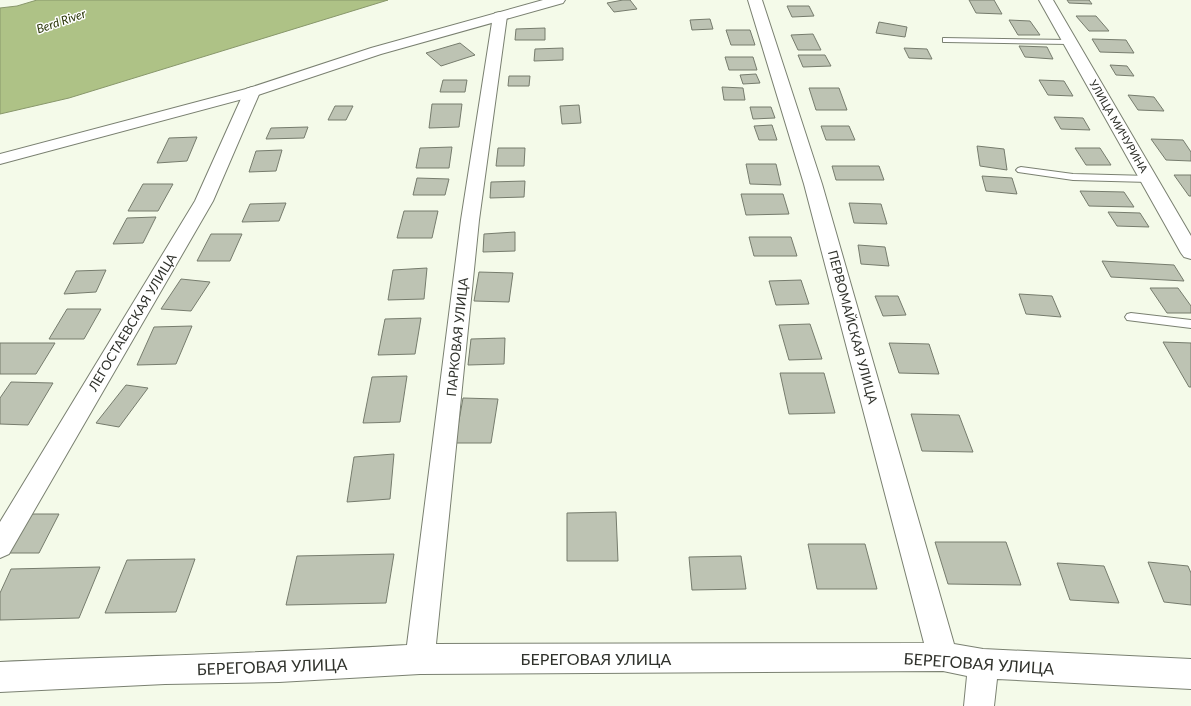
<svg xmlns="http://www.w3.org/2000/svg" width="1191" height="706" viewBox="0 0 1191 706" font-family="Lato,sans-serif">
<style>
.water{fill:#aec286;stroke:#88976b}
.building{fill:#bdc3b3;stroke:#767c6d}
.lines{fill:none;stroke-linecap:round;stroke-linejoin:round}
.service-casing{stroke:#7a8071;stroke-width:2}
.minor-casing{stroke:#7a8071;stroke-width:2}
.tertiary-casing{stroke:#7a8071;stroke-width:2}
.service{fill:#fff;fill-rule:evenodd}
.minor{fill:#fff;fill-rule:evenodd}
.tertiary{fill:#fff;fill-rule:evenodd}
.labels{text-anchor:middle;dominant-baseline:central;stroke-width:3;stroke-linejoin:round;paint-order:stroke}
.far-street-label{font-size:11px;fill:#30322c;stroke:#fff}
.far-water-label{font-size:12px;font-style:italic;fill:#2a3608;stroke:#fff}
.street-label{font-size:13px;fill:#30322c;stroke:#fff}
.near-street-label{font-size:16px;fill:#30322c;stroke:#fff}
</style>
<rect width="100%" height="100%" fill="#f4fae9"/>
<path class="water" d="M37 0H388L69 98 0 114V8L17 6Z"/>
<path class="building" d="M623 0H630L637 9 614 12 607 3Z
M969 0H994L1002 14 976 13Z
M1067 0H1089L1092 4 1069 3Z
M787 6H809L814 16 792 17Z
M1076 16H1096L1109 31H1089Z
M710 19 713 29 692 30 690 20Z
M1009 20 1030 21 1040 35H1018Z
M879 22 907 27 905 37 876 33Z
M545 28V40H515L516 29Z
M726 30H750L755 45H731Z
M813 34 821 50H798L791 35Z
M1092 39 1126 40 1134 53 1100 52Z
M460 43 475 55 441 66 426 53Z
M1019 46 1047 47 1053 59 1025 57Z
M563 48V60L534 61 535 49Z
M904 48 927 49 932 59 909 58Z
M798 55H825L831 66 803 67Z
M725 57H753L757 70H729Z
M1110 65 1127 66 1134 76 1116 75Z
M756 74 760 83 743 84 740 75Z
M509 76H530L529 86H508Z
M443 80H467L465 92H440Z
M1039 80 1064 81 1073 96 1048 95Z
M722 87 743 88 745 100H724Z
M809 88H839L847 110H816Z
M1128 95 1154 97 1164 111 1138 110Z
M432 104H462L459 127 429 128Z
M579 105 581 123 562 124 560 106Z
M335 106H353L346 120H328Z
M750 107H771L775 118 753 119Z
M1054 117 1083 118 1090 130 1061 129Z
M772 125 777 140H759L754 126Z
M821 126H849L855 140H826Z
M308 127 304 138 266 139 271 128Z
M197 137 187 161 157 163 169 138Z
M1151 139 1183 140 1191 152V161L1166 160Z
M977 146 1004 149 1007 170 980 166Z
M452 147 449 168H416L420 148Z
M498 148H525L524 166H496Z
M1075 148H1100L1111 165H1086Z
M282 150 276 171 249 172 256 151Z
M746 164H776L781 185 750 184Z
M832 166H879L884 180H836Z
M1174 175H1191V196H1189Z
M982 176 1012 178 1017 194 986 191Z
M417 178 449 179 445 195H413Z
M525 181 524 197 490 198 491 182Z
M143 184H173L158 211H128Z
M1080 191 1124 192 1134 207 1089 206Z
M741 194H783L789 214 746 215Z
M286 203 279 221 242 222 250 204Z
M849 203 881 204 887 224 854 223Z
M404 211H438L432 238H397Z
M1108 212 1140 213 1149 227 1117 226Z
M156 217 143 243 113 244 127 218Z
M515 232V251L483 252 484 234Z
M211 234H242L230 261H197Z
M749 237H791L797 256H754Z
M858 245 885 247 889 266 861 264Z
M1102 261 1174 265 1184 281 1111 277Z
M427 268 424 299 388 300 393 270Z
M106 270 96 292 64 294 76 271Z
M479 272 513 273 509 302 474 301Z
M181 279 210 282 191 311 161 309Z
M801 280 809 304 776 305 769 281Z
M1150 288H1178L1191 306V313H1167Z
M1019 294 1052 296 1061 317 1026 314Z
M875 296H898L906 315 883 316Z
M67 309H101L84 339H49Z
M421 318 415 354 378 355 385 319Z
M810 324 822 359 789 360 779 325Z
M192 326 176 364 137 365 154 327Z
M505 338 504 364 468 365 471 339Z
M1163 342 1191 343V387H1189Z
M0 343H55L36 374H0Z
M889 343 929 344 939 374 899 373Z
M780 373H824L835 413 789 414Z
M407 376 400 422 363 423 372 377Z
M11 382 53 383 28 425 0 424V398Z
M126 385 148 388 119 427 96 423Z
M463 398 498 399 491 443H455Z
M911 414 959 415 973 452 922 451Z
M394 454 390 499 347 502 354 457Z
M616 512 618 561H567V513Z
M27 514H59L39 553H6Z
M935 542H1006L1021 585 948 584Z
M808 544H865L877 589H817Z
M394 554 386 603 286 605 297 556Z
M741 556 746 589 692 590 689 557Z
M195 559 176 612 105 613 127 560Z
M1148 562 1188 566 1191 573V605L1164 602Z
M1057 563 1104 566 1119 603 1070 600Z
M100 567 79 618 0 620V593L11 569Z"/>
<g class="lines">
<defs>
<path id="service" d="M943 38 1070 40 1074 42 1070 44 946 42H943Z
M1021 167 1073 174 1149 176 1154 179 1149 182 1073 180 1018 172 1016 170 1018 168Z
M1131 313 1191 320V328L1127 320 1125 317 1127 314Z"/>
<path id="minor" d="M748 0H762L822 184 954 644 983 649 1191 659V689L997 679 994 706H964L967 676 943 671 420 674 279 682 165 684 0 692V662C136 656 271 653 407 645L461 220 493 16 495 13 500 12 505 13 507 16 479 220 436 644 924 643 804 184Z
M1039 0H1053L1191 236V259L1184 257 1181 253Z
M252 87 258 89 260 92 213 201 9 554 0 558V522L195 201 244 92 246 89Z"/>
<path id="tertiary" d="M543 0H565L563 3 381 54 258 95 0 164V154L246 89 371 48Z"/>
</defs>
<use href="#service" class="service-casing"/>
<use href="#minor" class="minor-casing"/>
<use href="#tertiary" class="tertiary-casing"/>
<use href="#service" class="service"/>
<use href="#minor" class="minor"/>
<use href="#tertiary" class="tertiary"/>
</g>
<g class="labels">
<g class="far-street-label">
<text transform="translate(1119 126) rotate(60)">УЛИЦА МИЧУРИНА</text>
</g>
<g class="far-water-label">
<text transform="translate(61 21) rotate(-19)">Berd River</text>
</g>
<g class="street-label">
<text transform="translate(132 322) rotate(-59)">ЛЕГОСТАЕВСКАЯ УЛИЦА</text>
<text transform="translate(853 327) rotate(75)">ПЕРВОМАЙСКАЯ УЛИЦА</text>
<text transform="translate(457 337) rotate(-84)">ПАРКОВАЯ УЛИЦА</text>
</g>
<g class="near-street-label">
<text x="596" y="658">БЕРЕГОВАЯ УЛИЦА</text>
<text transform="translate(979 663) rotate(4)">БЕРЕГОВАЯ УЛИЦА</text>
<text transform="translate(272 666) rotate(-2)">БЕРЕГОВАЯ УЛИЦА</text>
</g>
</g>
</svg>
